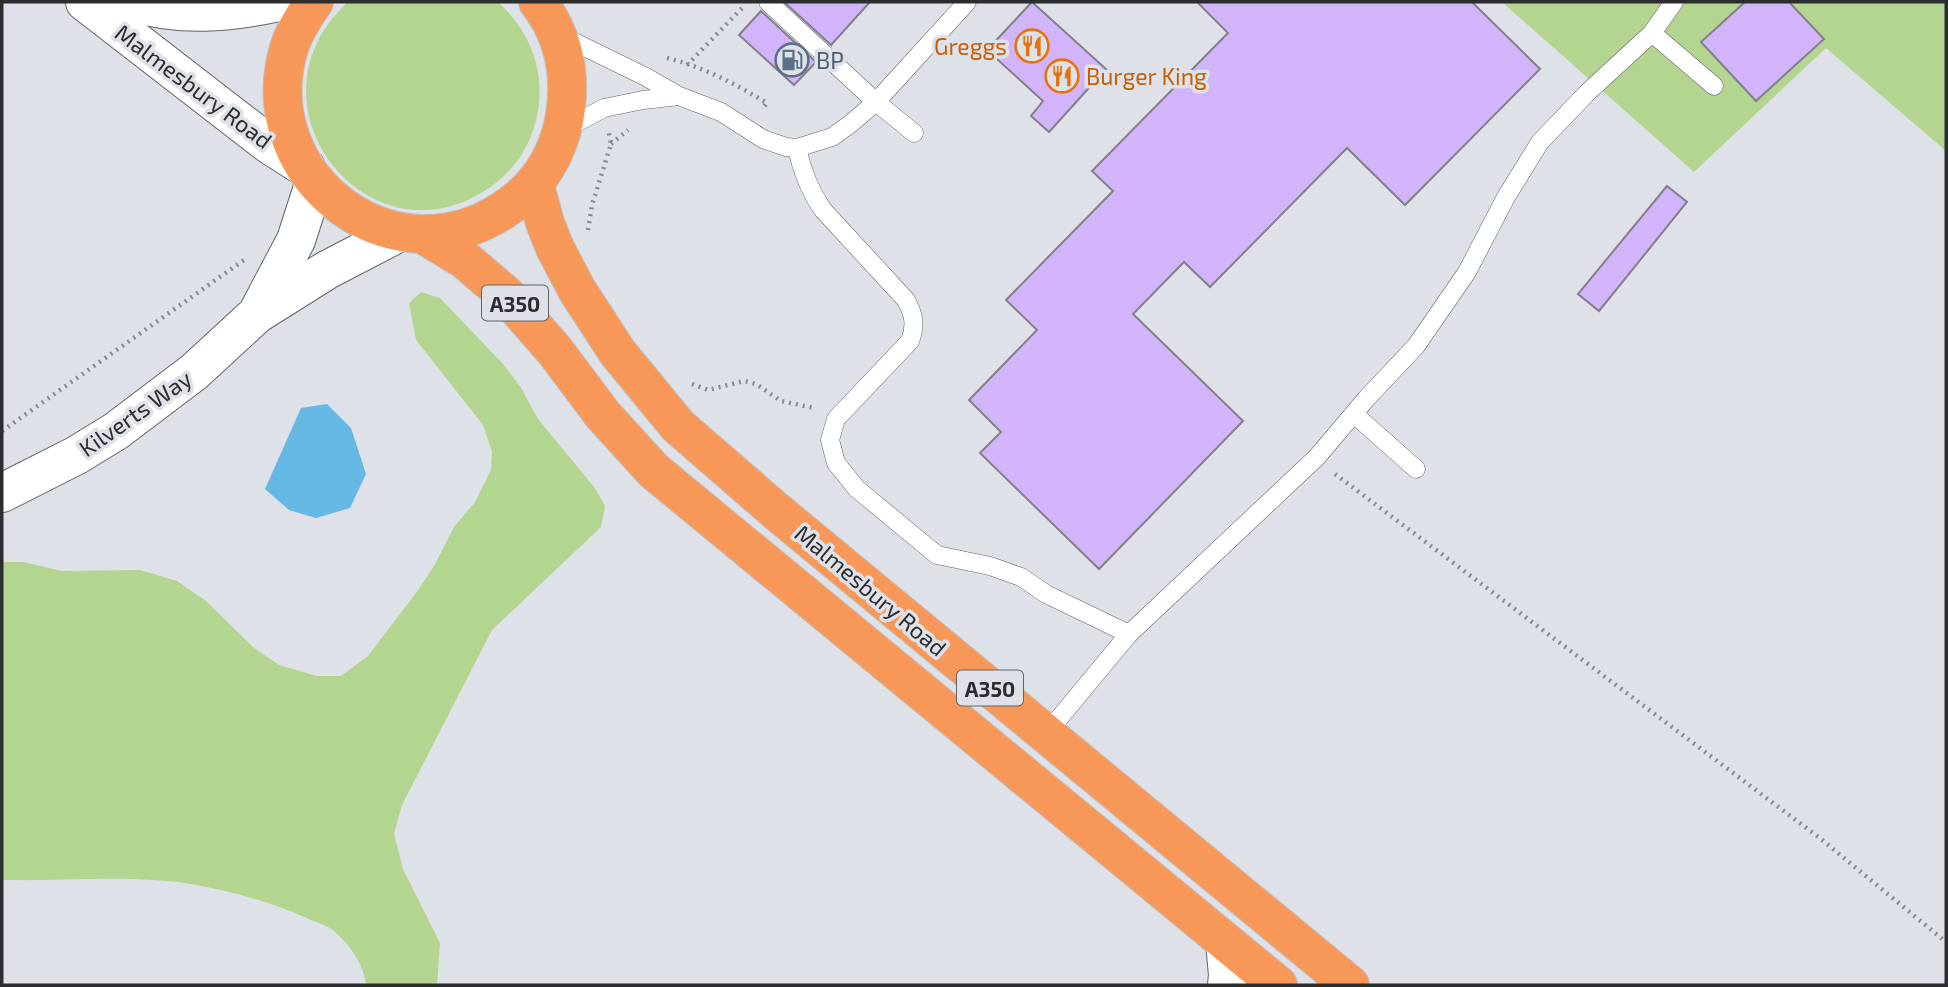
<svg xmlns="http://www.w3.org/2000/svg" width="1948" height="987" viewBox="0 0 1948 987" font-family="'Exo 2',sans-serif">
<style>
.green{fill:#b3d590}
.water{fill:#65b8e3}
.building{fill:#d2b4fa;stroke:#828086;stroke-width:2}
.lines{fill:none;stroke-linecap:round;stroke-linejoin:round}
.lane-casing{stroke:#61646a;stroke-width:19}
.secondary-casing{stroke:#61646a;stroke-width:40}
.highway-casing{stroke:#bfc0c1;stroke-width:40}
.path{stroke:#878a8e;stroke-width:4.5;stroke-dasharray:2 5;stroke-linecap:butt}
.lane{stroke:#fff;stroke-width:18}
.secondary{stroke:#fff;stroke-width:38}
.highway{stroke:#f89858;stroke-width:38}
.labels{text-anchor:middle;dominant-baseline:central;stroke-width:7;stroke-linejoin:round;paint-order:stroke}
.shield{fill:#dee2e8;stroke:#616366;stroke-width:2}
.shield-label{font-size:21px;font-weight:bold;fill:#2b2d2f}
.food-label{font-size:23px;fill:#c56008;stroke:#dee2e8;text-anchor:end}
.service-label{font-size:23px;fill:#4e5e75;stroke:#dee2e8;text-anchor:start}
.street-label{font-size:23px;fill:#2b2d2f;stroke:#dee2e8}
</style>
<rect width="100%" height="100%" fill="#dee2e8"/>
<path class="green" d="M348 2H498C529 30 545 69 538 111 533 141 517 168 492 186 371 273 236 104 348 2Z
M1502 2H1946V151L1826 48 1694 172Z
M421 292 440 298 504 365 520 386 538 419 595 488 605 506 601 527 492 630 402 805 394 834 403 869 440 943 437 985H366C364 965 350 945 334 931 328 926 318 923 311 920 270 901 211 885 167 881 112 876 57 881 2 880V562H23L62 571 140 570 177 581 206 601 253 647 279 665 317 676H341L368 656 416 593 434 566 454 527 475 502 491 470 492 452 483 425 416 340 409 303Z"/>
<path class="water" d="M327 404 351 428 366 474 350 508 316 518 289 510 265 489 301 408Z"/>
<path class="building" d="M784 2H870L831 45Z
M1032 2 1106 69 1049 132 1031 116 1043 101 987 50Z
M1197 2H1472L1540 69 1405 205 1347 148 1210 287 1184 262 1133 314 1243 421 1099 569 980 453 1001 432 969 400 1037 330 1006 300 1113 191 1092 171 1228 33Z
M1745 2H1789L1824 39 1756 101 1701 42Z
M761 11 816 62 794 85 739 35Z
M1667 186 1687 202 1599 311 1578 294Z"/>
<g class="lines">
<defs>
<path id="lane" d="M768 2 876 102 914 133
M1652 33 1714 86
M560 35 646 77 679 96 721 112 763 139 786 147 797 148 832 137 849 125 876 102 967 2
M563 130 604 108 643 100 679 96
M797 148C802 171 809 190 823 210L906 300C914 315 916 325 910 341L836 419 830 440 836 463 857 489 937 555 990 566 1021 577 1046 594 1129 634
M1354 414 1416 469
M1046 734 1129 634 1317 457 1366 399 1416 346 1467 272 1506 197 1540 142 1588 92 1652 33 1674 2"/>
<path id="secondary" d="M85 2 270 145 306 168
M131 2C181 17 229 13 279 2
M258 312 296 240 315 181
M2 493 77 455 116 431 194 372 257 314 327 270 398 233
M1225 942 1228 975 1227 985"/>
<path id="highway" d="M314 2C304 16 294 32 289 48 250 180 399 289 512 204 539 184 557 155 564 121 572 78 565 37 538 2
M535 185 545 223 555 248 577 290 618 353 678 426 776 511 1350 985
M424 235 465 260 506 295 555 351 603 415 654 471 1278 985"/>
</defs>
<use href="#lane" class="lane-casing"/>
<use href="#secondary" class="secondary-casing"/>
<use href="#highway" class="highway-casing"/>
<path class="path" d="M667 58C702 66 737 85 767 103L762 109
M687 65 745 5
M611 144 628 130
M588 230 592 205 611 144 609 133
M692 384 708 390 744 381 756 384 781 401 814 408
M2 431 244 260
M1335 474 1821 839 1946 942"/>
<use href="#lane" class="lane"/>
<use href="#secondary" class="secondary"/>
<use href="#highway" class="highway"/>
</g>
<defs>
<symbol id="restaurant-ring" viewBox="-11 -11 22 22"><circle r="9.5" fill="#dee2e8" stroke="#e8710a" stroke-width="1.5"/><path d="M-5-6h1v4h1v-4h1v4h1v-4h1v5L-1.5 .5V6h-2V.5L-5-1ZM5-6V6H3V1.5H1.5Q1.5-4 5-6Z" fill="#e8710a"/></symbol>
<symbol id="fuel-ring" viewBox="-11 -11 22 22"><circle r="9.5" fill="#dee2e8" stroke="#5c6f8a" stroke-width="1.5"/><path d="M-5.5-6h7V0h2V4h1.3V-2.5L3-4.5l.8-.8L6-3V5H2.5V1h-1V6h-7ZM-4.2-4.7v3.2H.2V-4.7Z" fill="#5c6f8a"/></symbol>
</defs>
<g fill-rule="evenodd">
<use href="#restaurant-ring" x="1013" y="27" width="38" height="38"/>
<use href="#fuel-ring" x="773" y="41" width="38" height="38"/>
<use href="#restaurant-ring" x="1043" y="57" width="38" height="38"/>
</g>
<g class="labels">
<g class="shield">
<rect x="482" y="285.5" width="66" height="35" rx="5"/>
<rect x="957" y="670.5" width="66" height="35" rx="5"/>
</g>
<g class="shield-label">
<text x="515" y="303">A350</text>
<text x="990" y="688">A350</text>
</g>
<g class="food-label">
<text x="1007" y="46">Greggs</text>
<text x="1086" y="76" text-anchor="start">Burger King</text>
</g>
<g class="service-label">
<text x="816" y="60">BP</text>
</g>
<g class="street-label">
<text transform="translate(194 86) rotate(37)">Malmesbury Road</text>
<text transform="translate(135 413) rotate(-35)">Kilverts Way</text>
<text transform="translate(871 590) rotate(40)">Malmesbury Road</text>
</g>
</g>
<rect width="1948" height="987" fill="none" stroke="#2b2d2f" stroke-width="7"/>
</svg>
